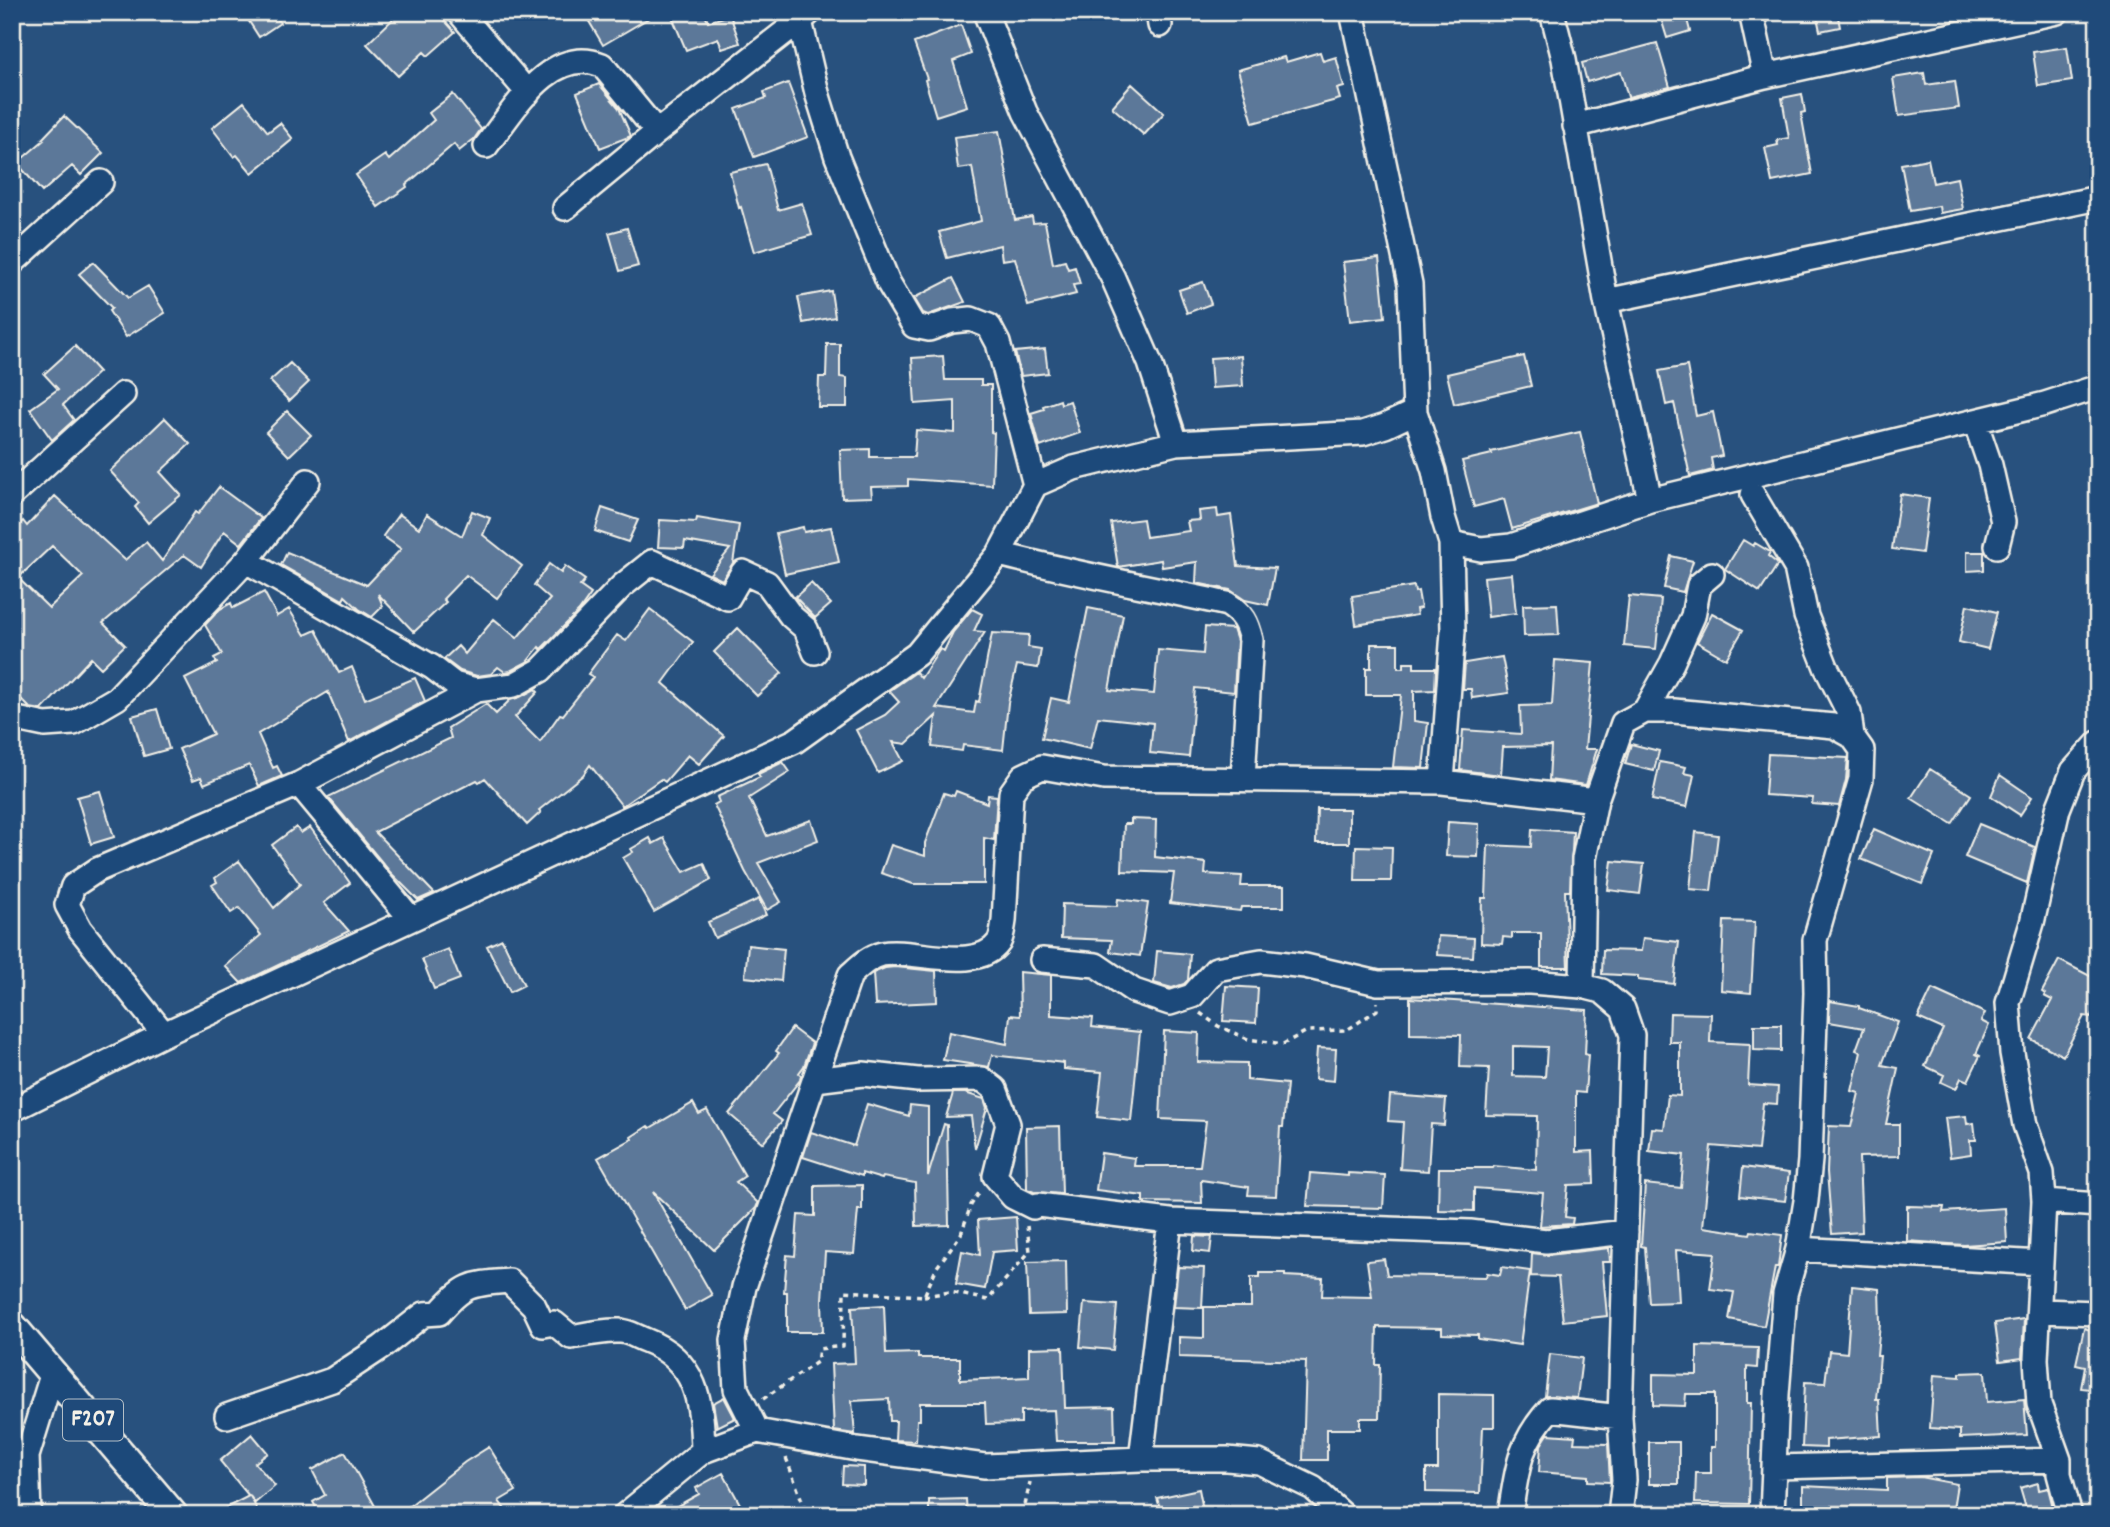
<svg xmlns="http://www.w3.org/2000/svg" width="2110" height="1527" viewBox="0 0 2110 1527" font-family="Dekko,sans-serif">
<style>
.building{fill:#5b7899;stroke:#f4f1e8;stroke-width:2;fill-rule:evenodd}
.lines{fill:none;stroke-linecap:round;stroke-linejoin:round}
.minor-casing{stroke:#f4f1e8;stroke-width:28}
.major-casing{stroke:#f4f1e8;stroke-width:33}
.path{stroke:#f4f1e8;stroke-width:3.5;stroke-dasharray:5 5;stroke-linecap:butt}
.minor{stroke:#1f4a7a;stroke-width:23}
.major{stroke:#1f4a7a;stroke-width:28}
.labels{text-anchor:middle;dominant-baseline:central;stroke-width:5;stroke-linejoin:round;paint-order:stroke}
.shield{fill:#1f4a7a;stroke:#b4bfc7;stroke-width:2}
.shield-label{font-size:24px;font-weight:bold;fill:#f4f1e8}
</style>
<rect width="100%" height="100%" fill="#28517e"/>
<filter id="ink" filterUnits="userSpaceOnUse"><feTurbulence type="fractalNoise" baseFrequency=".0143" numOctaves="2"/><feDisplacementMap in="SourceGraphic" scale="14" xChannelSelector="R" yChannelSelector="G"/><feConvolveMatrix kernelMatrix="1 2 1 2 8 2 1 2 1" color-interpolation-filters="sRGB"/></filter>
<g filter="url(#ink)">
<path class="building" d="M243 12H273L280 23 259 37Z
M387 12H437L455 32 428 56 424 52 398 76 367 44 393 19Z
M597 12H659L603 45 587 18Z
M670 12H704L708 22 730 15 740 43 722 49 718 38 686 50Z
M1659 12H1685L1690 31 1667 38Z
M1816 12H1837L1840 27 1820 31Z
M961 25 971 54 953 61 967 106 936 116 925 80 927 79 914 43Z
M1657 43 1670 87 1628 97 1621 72 1587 82 1582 63Z
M2067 47 2072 81 2038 86 2033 52Z
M1320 52 1323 61 1336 57 1344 87 1337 89 1340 99 1253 123 1238 70 1284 57 1286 62Z
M1924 73 1926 85 1955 81 1959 108 1899 116 1893 78Z
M788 83 808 137 754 157 736 109 766 98 764 92Z
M599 84 619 108 631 136 600 148 577 93Z
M1132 84 1164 113 1144 135 1112 107Z
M453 94 481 129 474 139 459 151 454 144 406 185 407 187 378 207 356 175 385 155 389 160 434 120 429 113Z
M1802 94 1805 112 1801 113 1812 174 1772 182 1765 148 1778 145 1777 140 1789 138 1782 98Z
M244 102 268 132 280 123 293 139 252 173 237 155 234 157 212 128Z
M64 116 103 153 81 175 72 166 42 192 17 163 44 140 42 139Z
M999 131 1015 220 1032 217 1033 223 1045 222 1053 264 1065 261 1068 269 1075 267 1080 284 1073 285 1076 294 1028 306 1015 258 1002 260 1000 245 947 258 939 232 981 221 972 167 958 169 954 137Z
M1928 159 1933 183 1957 178 1963 209 1940 213 1939 206 1910 211 1901 164Z
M766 164 778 210 802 203 812 235 754 252 741 207 739 208 730 172Z
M627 228 638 266 620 271 609 233Z
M1379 258 1385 317 1350 321 1343 262Z
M93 262 128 298 148 286 165 313 126 337 109 311 112 308 79 274Z
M953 278 965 302 928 315 923 313 914 298Z
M1203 282 1211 304 1187 313 1179 290Z
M831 291 835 317 803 323 798 297Z
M827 344H840V377L847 378V407H818L819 377H826Z
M75 346 99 372 63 405 74 420 52 440 30 409 58 389 44 374Z
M1045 349 1048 373 1021 376 1015 352Z
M943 356 945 380H981V385H991V432L994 433 992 485 908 479V486L871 487 872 497 842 498 840 450 870 449V457H914L916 430 955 433V401L915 404 912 358Z
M1241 356 1243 386 1212 388 1210 358Z
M1524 356 1531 386 1454 404 1447 374Z
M290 363 309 382 289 401 270 381Z
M1687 366 1696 416 1713 412 1722 456 1711 458 1713 470 1690 476 1674 403 1666 405 1659 371Z
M1060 400 1061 404 1070 401 1080 433 1040 447 1031 413 1044 409 1043 406Z
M287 411 311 435 289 456 266 432Z
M165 418 190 444 160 472 181 495 148 523 135 507 139 503 110 471Z
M1580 432 1597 503 1512 529 1504 499 1474 507 1462 461 1492 454 1491 452Z
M219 487 261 518 241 544 224 531 201 567 184 555 103 623 125 645 101 668 91 658 42 710 30 708 12 690V531L23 521 27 526 55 496 125 560 146 542 162 561 195 512 198 514ZM52 546 83 576 49 608 18 578Z
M1900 494 1929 498 1922 553 1892 549Z
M602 508 638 520 628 542 595 531Z
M1217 509 1218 517 1231 515 1238 566 1275 568 1268 605 1245 600 1230 590 1196 583 1197 562 1162 567 1161 560 1118 567 1111 523 1143 519 1146 537 1189 531 1187 521 1200 520 1199 511Z
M472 511 490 518 483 535 522 566 497 598 466 575 443 599 446 602 414 632 378 594 383 606 372 617 359 609 345 596 343 600 281 565 287 552 367 585 401 549 383 536 399 514 419 528 427 514 462 536Z
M697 518 739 525 733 563 722 580 710 574 730 549 685 541 684 548 658 547 660 520 696 522Z
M803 527 804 532 831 527 839 562 785 574 776 533Z
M1743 540 1753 546 1755 543 1770 552 1768 556 1778 564 1760 592 1725 569Z
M1967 552H1984V570L1967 571Z
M1671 556 1693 561 1683 592 1664 588Z
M549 564 561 573 565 566 585 580 580 586 591 594 579 611 541 649 539 647 527 662 510 671 505 672 498 667 491 674 477 676 460 671 444 659 458 646 465 654 494 619 517 638 550 599 534 585Z
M1512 574 1516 613 1488 617 1484 577Z
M811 583 831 604 815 618 795 597Z
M1414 586 1415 592 1418 591 1421 608 1416 609 1417 615 1356 625 1352 596Z
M264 592 277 616 289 609 305 635 316 630 339 673 352 667 365 699 415 678 425 701 349 742 328 692 258 734 273 768 277 766 282 776 259 786 249 765 204 784 201 777 193 780 179 749 213 734 185 679 217 663 214 658 222 654 205 625 220 609 231 603 233 608Z
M1629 596 1661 599 1656 649 1624 646Z
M1557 604 1559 635 1524 636 1523 605Z
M1967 605 1997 612 1988 649 1959 642Z
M1088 608 1123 615 1109 690 1154 694 1158 650 1203 654 1205 627 1233 629 1237 641 1234 692 1195 688 1189 757 1150 753 1153 723 1098 717 1090 749 1042 738 1051 698 1069 702Z
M650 609 693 642 663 683 724 736 699 764 688 755 665 782 661 779 622 806 590 765 583 775 539 810 541 812 527 825 485 778 479 782 477 780 375 832 434 893 418 900 390 872 328 797 451 738 448 728 486 704 496 714 510 700 520 697 535 689 538 692 515 717 540 742 560 714 563 715 593 677 588 674 617 635 626 641Z
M972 609 982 614 974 631 985 632 936 708 974 713 976 701 979 702 992 633 1029 635 1028 647 1041 649 1038 668 1017 665 1008 703 1003 750 963 745 962 751 932 747 936 716 906 744 893 742 903 761 878 773 856 730 885 715 899 702 889 691 916 672 921 678 940 649 944 651 953 632Z
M1712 613 1743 630 1726 659 1697 642Z
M738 628 782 673 757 696 714 652Z
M1371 644H1398V668H1404V663H1414V668H1436L1435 690 1414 691V721L1428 723 1423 768 1393 767 1401 695H1366V668H1371Z
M1502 657 1509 693 1472 698 1471 689H1463L1465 663Z
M1555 660 1593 663 1585 749H1597L1586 785 1549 780 1551 746 1503 747 1501 775 1460 770 1463 730 1521 734 1520 706 1552 705Z
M157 709 169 749 144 756 132 716Z
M1631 744 1659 751 1654 771 1625 764Z
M1768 754 1848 758 1846 780 1839 806 1812 804 1813 798 1765 795Z
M783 762 790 772 749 798 767 836 811 820 818 840 758 863 781 902 767 910 745 871 714 805 719 802 717 797 760 777 758 774Z
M1660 762 1686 767 1684 773 1694 775 1687 807 1652 800Z
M1930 769 1971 795 1952 824 1911 798Z
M2000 775 2032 797 2020 815 1991 796Z
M100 791 114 837 91 844 77 797Z
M956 791 987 803 988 795 997 796 994 840 984 838V884H913L881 873 891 845 925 856V843L944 793 954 796Z
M1317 809H1349V843H1316Z
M1131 819 1156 820 1155 857 1206 863 1205 874 1242 876 1241 886H1284V907H1241L1240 911 1170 903 1174 873 1122 871 1124 824H1131Z
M1448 822 1479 824 1478 857 1446 856Z
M1979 824 2035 847 2027 883 1965 857Z
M296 827 301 833 310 827 350 883 324 903 349 931 241 983 225 966 261 935 239 908 231 913 212 885 217 882 215 878 239 861 274 908 300 884 272 845Z
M1532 829 1573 832 1570 891H1565L1568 967H1541V933H1512V938L1503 937 1502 944 1481 943 1482 898H1486L1488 845 1531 847Z
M1874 829 1934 855 1922 884 1861 859Z
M1696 832 1718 835 1711 891 1690 889Z
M650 838 653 844 664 838 684 872 704 863 711 880 654 912 623 858 633 852 631 849Z
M1356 846 1392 847 1391 881H1355Z
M1612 861 1644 864 1640 894 1608 890Z
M759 899 766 915 715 938 708 922Z
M1118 899 1148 903 1140 956 1110 952 1112 940 1061 938 1062 904 1117 906Z
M1724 921 1755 922 1751 993 1721 990Z
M1438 936 1474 938 1473 957 1437 955Z
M1643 938 1679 942 1674 984 1638 980V976L1602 974 1603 950 1641 951Z
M502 939 524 985 510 992 487 946Z
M748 945 784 949 781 981 745 977Z
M448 949 460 979 434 989 422 959Z
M1157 951 1190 954 1188 980 1184 984 1172 988 1154 983Z
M2059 960 2098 980V1004L2091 1017 2084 1016 2063 1056 2031 1039 2052 1000 2044 996 2045 994 2042 992Z
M895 967 936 971 937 1002 875 1005 873 973 885 968Z
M1019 972 1051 975V1015L1093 1018 1092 1027 1140 1032 1131 1121 1097 1117 1102 1072 1064 1069V1063L992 1055 989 1067 943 1060 949 1032 1007 1044 1010 1015 1020 1016Z
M1226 986 1258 988 1256 1023 1223 1021Z
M1932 989 1985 1013 1981 1021 1989 1025 1976 1054 1980 1056 1968 1081 1961 1078 1956 1089 1941 1082 1944 1075 1925 1066 1943 1029 1918 1018Z
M1410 998 1587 1010 1585 1054 1588 1055 1585 1093 1576 1092V1152L1593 1151 1594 1184 1568 1185 1565 1217 1573 1218 1572 1224 1540 1226 1543 1193 1474 1188V1211L1438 1210 1439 1168H1493L1494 1166 1536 1170 1537 1116 1486 1115 1489 1068 1460 1067 1461 1035 1410 1034ZM1513 1046 1547 1047 1545 1077 1513 1076Z
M1830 1001 1859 1006V1008L1898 1022 1882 1065 1898 1068 1886 1124H1899V1156L1859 1157 1862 1232 1832 1234 1827 1172 1829 1126 1851 1127 1859 1093 1852 1091 1861 1052 1856 1050 1864 1028 1829 1022Z
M1670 1013 1711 1014 1710 1042 1750 1044 1748 1085 1778 1087 1777 1104 1763 1103 1758 1150 1711 1146 1703 1227 1750 1234 1751 1231 1782 1235 1778 1267H1775L1764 1326 1729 1319 1734 1292 1710 1289 1715 1253 1676 1250 1679 1302 1649 1303 1645 1247 1641 1246 1645 1184 1681 1188 1684 1155 1649 1151 1652 1128 1664 1129 1668 1095 1680 1096V1042H1669Z
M1754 1025H1781V1051L1754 1050Z
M792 1028 812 1043 804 1066 799 1073 801 1075 800 1080 773 1114 782 1121 763 1143 729 1114 779 1053 776 1051Z
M1164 1031 1199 1033 1198 1062 1247 1063V1080L1287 1084 1283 1127H1280L1276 1196 1248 1195 1249 1187 1201 1180 1202 1203 1143 1202V1196L1096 1190 1101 1153 1135 1158 1134 1166H1200L1206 1121 1160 1119Z
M1317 1048 1336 1049 1334 1081 1315 1079Z
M953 1093H965L984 1099 987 1108 975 1149 971 1116 946 1117Z
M1390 1095 1446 1099 1444 1125 1431 1124 1428 1171 1400 1169 1403 1122 1388 1121Z
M693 1103 699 1114 707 1110 745 1176 736 1182 758 1203 756 1208 714 1250 653 1192 712 1295 685 1310 598 1158 632 1139 631 1137 648 1126 650 1128Z
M867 1104 909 1116 910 1105 928 1107V1176L944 1124 947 1125 949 1225 916 1226 915 1183 883 1177 882 1179 862 1173V1176L803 1157 811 1132 854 1146Z
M1966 1116 1967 1124 1974 1123 1976 1140H1970L1971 1154 1950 1157 1945 1118Z
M1060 1126 1062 1194 1034 1192 1027 1189 1026 1127Z
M1743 1167 1789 1173 1785 1201 1740 1196Z
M1310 1173 1348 1176V1173L1385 1175 1383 1208 1307 1206Z
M862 1185V1210H858L854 1254 825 1252 822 1300 823 1332H787V1292H784L787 1255 795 1256 798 1215 815 1216V1186Z
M1907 1206 1944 1207 1943 1212 2005 1208 2007 1242 1964 1245 1907 1241Z
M1016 1217 1018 1250 992 1252 985 1289 956 1284 962 1251 980 1255 978 1220Z
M1194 1236 1212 1237 1210 1253 1193 1251Z
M1609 1248 1610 1262H1602L1607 1316 1563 1321 1558 1277 1531 1276 1532 1253 1548 1255Z
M1384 1259 1387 1275 1486 1277 1487 1273 1500 1275 1502 1267 1530 1271 1520 1345 1478 1339V1335L1442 1334V1328L1377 1327 1376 1365H1380L1379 1418H1360V1429H1327V1460H1303L1306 1361 1179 1357V1337L1204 1338V1307H1251V1277H1260V1273H1285V1276L1323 1278 1322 1296 1372 1297 1367 1261Z
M1066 1261 1067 1314 1029 1315 1027 1262Z
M1178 1267 1204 1268 1202 1308 1174 1307Z
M1852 1286 1879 1289 1880 1323 1877 1356H1880L1876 1399H1879L1881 1436 1826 1440V1448L1802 1447 1805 1382 1825 1383 1829 1351 1847 1353Z
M1084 1303 1117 1305 1113 1350 1080 1347Z
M884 1305 886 1354 918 1353V1358H960V1380L1029 1377V1348L1063 1347 1065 1408 1114 1407 1115 1441H1056L1054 1410 1021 1411V1423L986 1424 985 1403H920V1420H917L916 1441 895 1440 896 1421H890L889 1399 852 1401 855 1434 834 1431 831 1364 855 1363 852 1307Z
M2024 1319 2022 1358 2000 1361 1995 1323Z
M2084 1328 2098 1332V1390L2081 1388 2085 1366 2076 1364Z
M1697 1346 1758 1348 1757 1368 1747 1367V1403H1751L1749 1504 1695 1503 1696 1473H1711V1447H1715V1394H1686L1685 1406 1653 1405V1374L1697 1375Z
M1550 1354 1582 1358 1577 1398 1545 1396Z
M1985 1372 1987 1402 2024 1399 2027 1435 1960 1438V1430L1930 1428 1934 1375 1960 1377V1373Z
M1438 1394 1494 1395V1427H1483L1480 1493 1426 1492V1469H1438Z
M724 1397 735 1418 717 1427 713 1403Z
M252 1434 268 1453 255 1463 275 1486 255 1503 250 1496 260 1515H212L249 1496 220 1461Z
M1548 1434 1575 1436 1574 1443 1608 1444 1610 1482 1588 1481V1476L1539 1472 1541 1445Z
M1649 1442H1679V1484H1649Z
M489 1447 516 1491 499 1501 509 1515H398L465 1462Z
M345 1452 380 1515H320L313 1502 325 1495 312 1470Z
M843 1466 864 1467V1485L842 1484Z
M723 1473 746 1515H661L699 1494 696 1488Z
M1887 1478 1920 1477 1957 1484 1952 1515H1803V1486L1887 1490Z
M2038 1483 2039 1490 2048 1488 2055 1515H2028L2020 1488Z
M1199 1489 1204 1515H1162L1157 1498Z
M966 1499 967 1515H929V1500Z"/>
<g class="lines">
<defs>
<path id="minor" d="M459 12 528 93
M985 12 1025 112 1113 278 1150 363 1176 443
M1158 12 1160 25
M1552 12 1564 59 1606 301 1650 500
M1751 12 1765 76
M800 21 817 93 837 157 888 282 914 326 929 329 952 321 971 319 989 326 998 343 1035 485
M1575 126 1765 76 2057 12
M486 146C513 112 550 44 602 65L657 132
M565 208 657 132 808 14
M12 263 101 182
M1606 301 2098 198
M1415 412 1434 471 1443 517 1451 543 1481 549 1511 546 1650 500 2045 404 2098 387
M1975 421 1990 465 2003 522 1997 546
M12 495 123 394
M1753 495 1796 568 1806 616 1826 667 1849 713 1852 736
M999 554C1075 574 1151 587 1227 604 1243 614 1247 623 1251 640L1243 779
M246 561 432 667 454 684 476 690 514 685 541 670 622 586 652 562 728 598 743 572 767 583 791 616 806 629 815 652
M1645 711 1672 663 1693 616 1699 585 1712 574
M12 718 45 725 74 723 117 698 246 561 308 481
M1442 782 1453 631 1451 543
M299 784 411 919
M1042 960 1096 965 1134 991 1170 1003 1192 996 1216 969 1261 961 1305 966 1378 983 1530 982 1582 986 1602 991 1623 1009 1632 1035 1620 1417 1624 1480 1620 1515
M1582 986 1584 859 1596 800 1623 723 1645 711H1674L1834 726 1852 736 1862 750 1861 779 1815 940 1816 993 1810 1160 1806 1201 1798 1249 1785 1294 1777 1394 1772 1515
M164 1034 80 929 67 905 73 886 97 870 299 784 476 690
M815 1080 863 1074 918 1080 982 1079 995 1089 1008 1124 995 1176 1013 1197 1033 1207 1038 1205 1170 1221 1141 1459
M12 1110 164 1034 795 741 917 654 999 554 1035 485 1074 468 1176 443 1363 433 1385 426 1415 412 1410 284 1352 12
M2044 1201 2098 1205
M1170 1221 1470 1232 1546 1241 1626 1232
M1798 1249 2041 1263 2044 1201 2042 1173 2025 1125 2012 1053 2008 1003 2032 923 2058 809 2073 771 2098 743
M2041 1263 2036 1359 2039 1404 2059 1460V1474L2070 1515
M2040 1311 2098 1313
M227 1416 332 1380 382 1347 424 1314 439 1313C465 1283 472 1284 509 1281L534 1306 543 1325 554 1323 571 1337C587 1334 604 1330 620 1331 628 1331 637 1337 645 1340 697 1360 702 1402 703 1451
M757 1431 736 1389 733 1340 744 1287 850 975C860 966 869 957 882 954 913 948 977 974 999 942 1002 937 1003 927 1004 921L1011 793 1023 776 1042 767 1104 778 1442 782 1596 800
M1775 1467 2059 1460
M29 1515 27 1456 53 1372
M625 1515 703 1451 757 1431 857 1449 985 1466 1141 1459H1227L1259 1462 1313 1488 1343 1515
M1510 1515C1517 1470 1518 1444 1550 1409L1620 1417"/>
<path id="major" d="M12 1326 173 1515"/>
</defs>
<use href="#minor" class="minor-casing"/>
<use href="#major" class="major-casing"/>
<path class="path" d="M1200 1013 1218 1026 1248 1039 1283 1044 1307 1031 1347 1030 1377 1010V1002
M924 1296 950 1292 988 1300 1030 1251 1027 1226
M763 1399 817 1362 819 1349 843 1346 844 1291 924 1296 937 1267 961 1234 971 1205 981 1190
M804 1506 808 1515
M782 1515 804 1506 785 1455
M1023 1515 1030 1482"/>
<use href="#minor" class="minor"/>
<use href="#major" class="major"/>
</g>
</g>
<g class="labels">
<rect class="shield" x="63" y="1399.5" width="60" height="41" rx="5"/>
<g class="shield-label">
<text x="93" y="1420">F207</text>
</g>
</g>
<rect width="2110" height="1527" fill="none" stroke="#1f4a7a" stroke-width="42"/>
<rect x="21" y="21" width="2068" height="1485" fill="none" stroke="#f4f1e8" stroke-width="2.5" filter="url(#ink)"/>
</svg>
